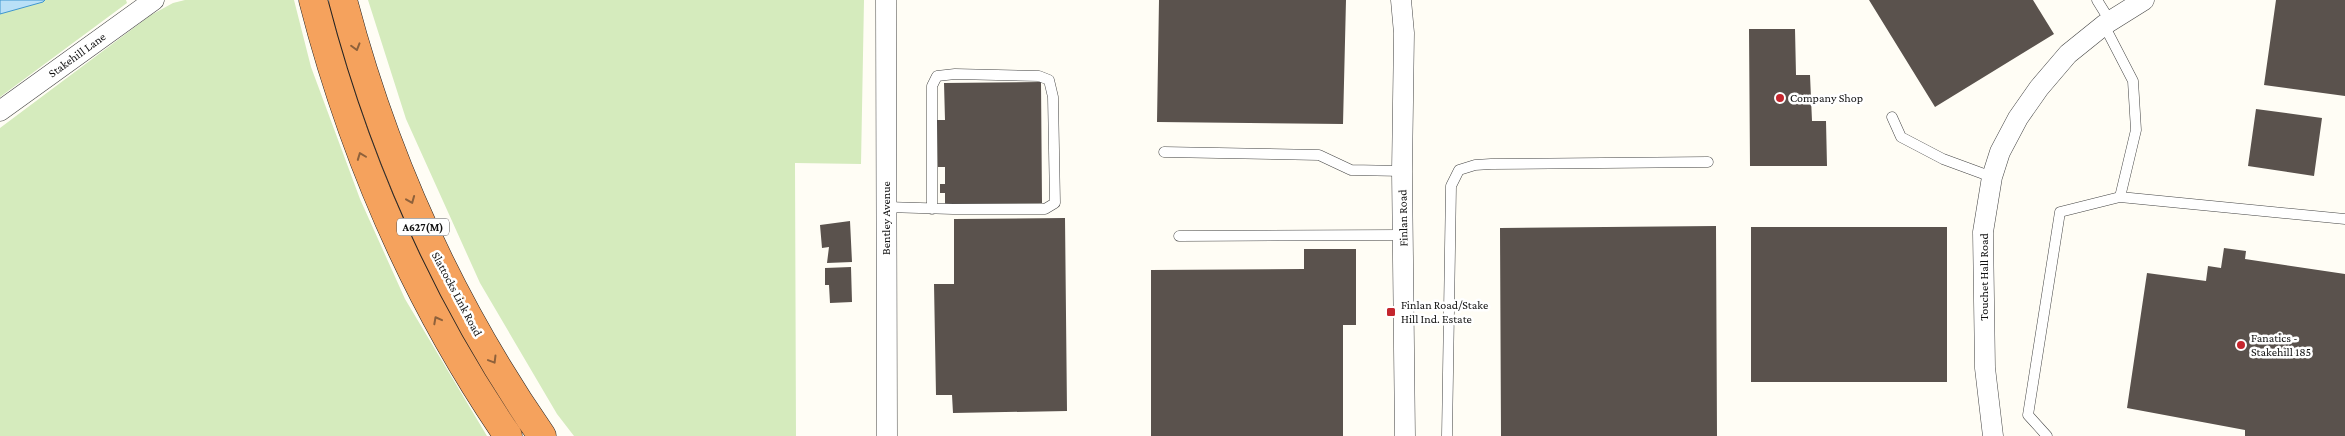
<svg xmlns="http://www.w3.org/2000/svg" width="2345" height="436" viewBox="0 0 2345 436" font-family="'Crimson Pro',serif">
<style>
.green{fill:#d5ebbd}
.water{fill:#b9e0f7;stroke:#3f96cf}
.building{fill:#5a524d}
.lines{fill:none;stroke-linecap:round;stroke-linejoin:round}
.lane-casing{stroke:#444;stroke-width:11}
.street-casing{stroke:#444;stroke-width:21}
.highway-casing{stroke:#222;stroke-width:29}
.lane{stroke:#fff;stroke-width:10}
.street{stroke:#fff;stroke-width:20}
.highway{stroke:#f5a25d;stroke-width:28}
.oneway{stroke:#8e613b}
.poi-dot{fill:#c4262e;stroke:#fff;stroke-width:2}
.labels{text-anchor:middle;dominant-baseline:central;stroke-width:5;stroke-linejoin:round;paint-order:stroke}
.shield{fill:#fff;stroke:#585858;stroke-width:1}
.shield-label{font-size:11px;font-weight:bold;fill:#111}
.street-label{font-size:12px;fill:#111;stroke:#fff}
.poi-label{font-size:12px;fill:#111;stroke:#fff;text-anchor:start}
</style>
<rect width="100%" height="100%" fill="#fffdf5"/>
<path class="green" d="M0 0H126L127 3 0 97Z
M185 0H294L311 67 360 199 405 299 487 436H0V128L151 15 173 3Z
M368 0H864L861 164 795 163 796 436H574L557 414 480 283 406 119Z"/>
<path class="water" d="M0 0H45L43 2 0 14Z"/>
<path class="building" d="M1159 0H1346L1343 124 1157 122Z
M1869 0H2033L2054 34 1935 107Z
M2276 0H2345V96L2264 85Z
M1749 29H1795L1796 75H1810L1812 121H1826L1827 166H1750Z
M1041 82 1042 203 945 204V193H940V184H945V167H938L937 120H945L944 83Z
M2256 109 2322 118 2314 176 2248 166Z
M1065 218 1067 411 953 413 952 395H936L934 284H954V219Z
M850 221 852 262 827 263 829 247 822 248 820 225Z
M1716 226 1717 436H1501L1500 228Z
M1751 227H1947V382H1751Z
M2224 248 2246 251 2245 259 2345 274V436H2245V430L2127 408 2147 273 2206 281 2208 266 2221 268Z
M1304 249H1356V325H1343V436H1151V270L1304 269Z
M851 267 852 302 830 303 829 285H825V268Z"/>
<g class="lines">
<defs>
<path id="lane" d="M2097 0 2110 21
M1892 117 1901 137 1943 159 1992 177
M1164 152 1319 155 1351 170 1402 171
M2120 197 2345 219
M886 207 953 209H1045L1055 203 1053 97 1049 80 1039 76 955 74 937 76 932 86V209
M1179 236 1403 235
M1447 436 1451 186 1459 170 1475 165 1491 164 1708 162
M2047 436 2028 415 2060 212 2120 197 2136 130 2133 81 2104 25"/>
<path id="street" d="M886 0 887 436
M1401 0 1404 33 1402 171 1405 436
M0 111 154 0
M1993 436 1985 368 1983 232 1992 177 2000 152 2018 118 2039 88 2068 54 2104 25 2144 0"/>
<path id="highway" d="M313 0C353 156 417 303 508 436
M343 0C384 157 450 303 542 436"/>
</defs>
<use href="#lane" class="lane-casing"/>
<use href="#street" class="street-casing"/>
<use href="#highway" class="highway-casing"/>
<use href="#lane" class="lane"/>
<use href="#street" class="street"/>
<use href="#highway" class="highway"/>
</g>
<defs><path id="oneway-chevron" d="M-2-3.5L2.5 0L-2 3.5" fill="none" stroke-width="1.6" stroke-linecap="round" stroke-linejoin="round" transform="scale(1.25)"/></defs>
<g class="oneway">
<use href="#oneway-chevron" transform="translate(356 47) rotate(74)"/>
<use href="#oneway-chevron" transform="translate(361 156) rotate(-111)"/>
<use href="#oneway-chevron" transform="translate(411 200) rotate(68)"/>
<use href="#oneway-chevron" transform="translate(437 320) rotate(-118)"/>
<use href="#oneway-chevron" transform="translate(493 360) rotate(59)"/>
</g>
<g class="poi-dot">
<circle cx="1780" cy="98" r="5"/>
<rect x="1386" y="307" width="10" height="10" rx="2.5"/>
<circle cx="2241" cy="345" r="5"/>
</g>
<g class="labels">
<rect class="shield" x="397" y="218.5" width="52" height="17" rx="4"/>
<g class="shield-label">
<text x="423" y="227">A627(M)</text>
</g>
<g class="street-label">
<text transform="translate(77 55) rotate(-36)">Stakehill Lane</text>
<text transform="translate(886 218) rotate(-90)">Bentley Avenue</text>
<text transform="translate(1403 218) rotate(-91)">Finlan Road</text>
<text transform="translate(1984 277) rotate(-90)">Touchet Hall Road</text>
<text transform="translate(457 294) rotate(62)">Slattocks Link Road</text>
</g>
<g class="poi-label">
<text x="1790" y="98">Company Shop</text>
<text x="1401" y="305">Finlan Road/Stake<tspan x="1401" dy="14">Hill Ind. Estate</tspan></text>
<text x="2251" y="338">Fanatics -<tspan x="2251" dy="14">Stakehill 185</tspan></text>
</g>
</g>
</svg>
